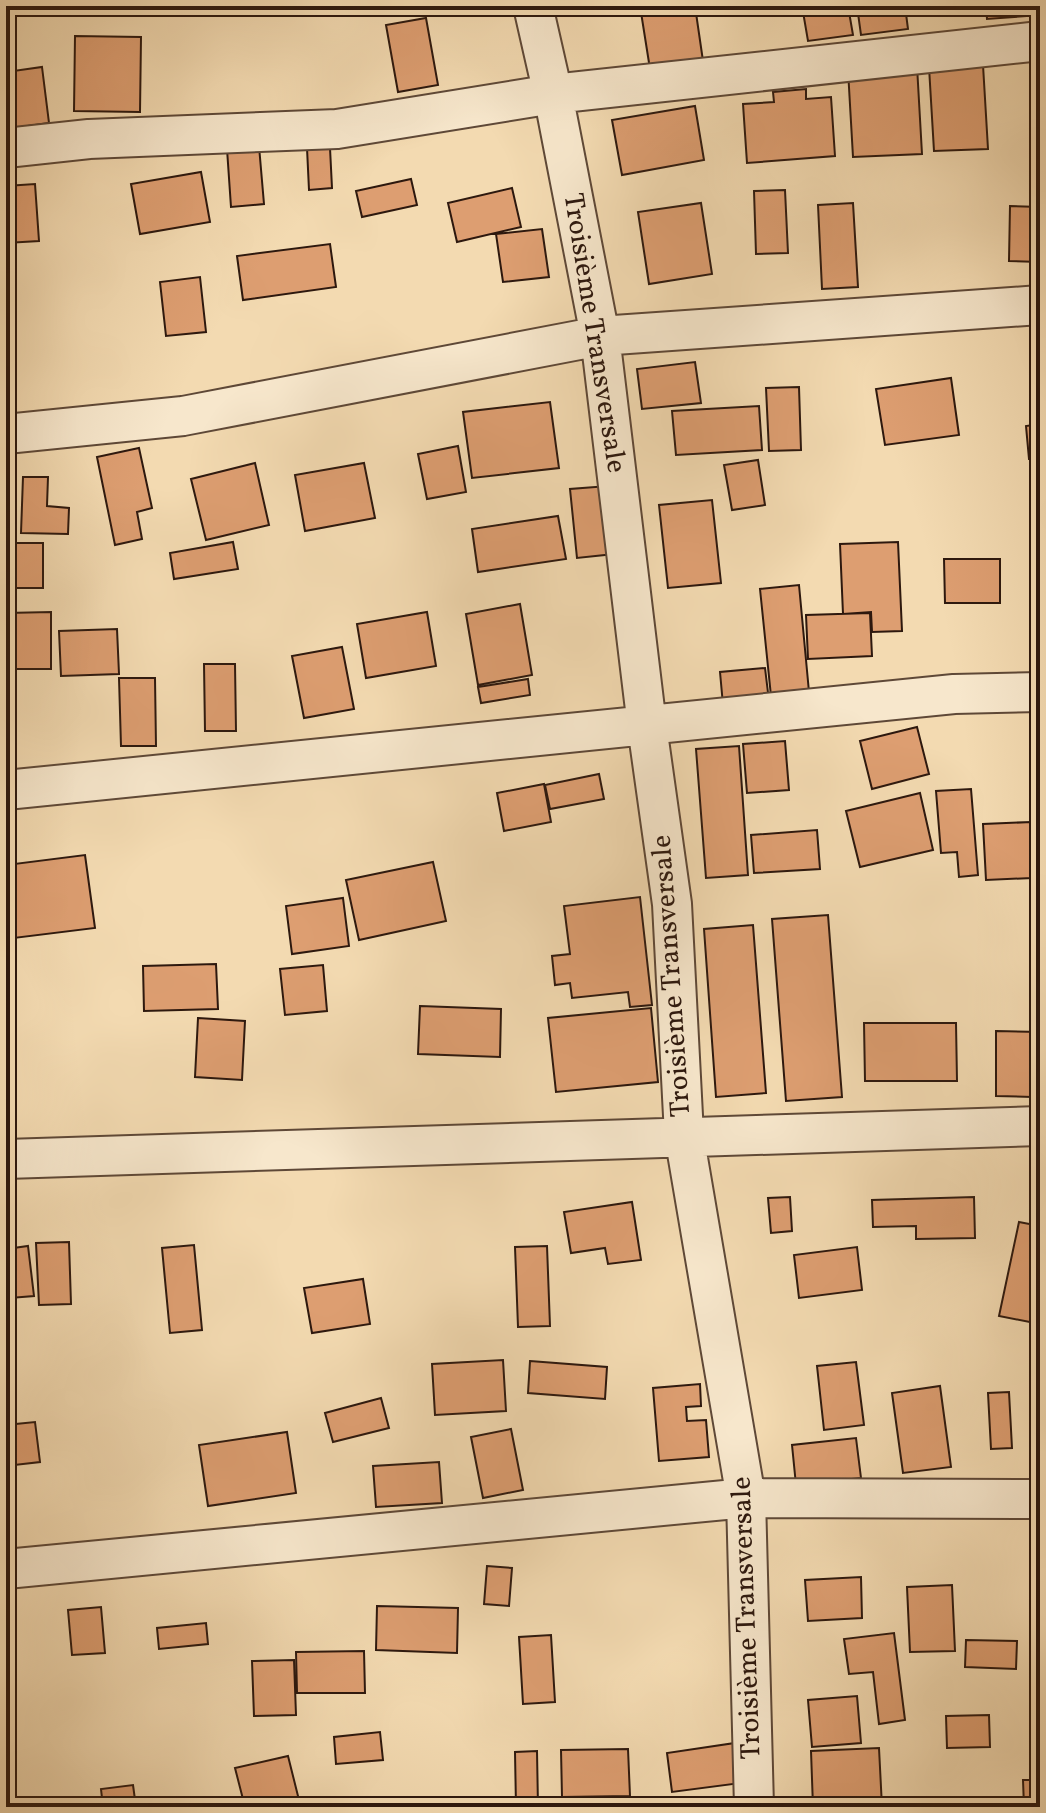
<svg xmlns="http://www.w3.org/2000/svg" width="1046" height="1813" viewBox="0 0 1046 1813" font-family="Vollkorn,serif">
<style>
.building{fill:#dd9e71;stroke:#2d180e;stroke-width:2}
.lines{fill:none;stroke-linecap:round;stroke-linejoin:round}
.minor-casing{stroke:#5e4837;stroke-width:42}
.minor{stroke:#f7e7cc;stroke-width:38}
.labels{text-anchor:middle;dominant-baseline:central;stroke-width:6;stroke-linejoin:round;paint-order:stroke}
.street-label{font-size:28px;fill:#2d180e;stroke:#f7e7cc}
</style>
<rect width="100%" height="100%" fill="#f3dab1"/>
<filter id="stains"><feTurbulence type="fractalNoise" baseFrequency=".0025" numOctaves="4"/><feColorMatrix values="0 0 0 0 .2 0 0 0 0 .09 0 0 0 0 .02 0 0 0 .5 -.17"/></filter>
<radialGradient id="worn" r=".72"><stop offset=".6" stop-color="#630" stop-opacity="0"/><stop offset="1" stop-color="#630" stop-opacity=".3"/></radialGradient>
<path class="building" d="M640 6H695L703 61 650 69Z
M802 6H848L853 35 808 41Z
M857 6H905L908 29 861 35Z
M986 6H1040V15L987 19Z
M426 18 438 85 398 92 386 25Z
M75 36 141 37 140 112 74 111Z
M983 65 988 149 934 151 929 67Z
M917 66 922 154 853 157 848 70Z
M42 67 49 123 6 129V72Z
M806 89V99L831 97 835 156 747 163 743 104 774 102 773 92Z
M695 106 704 160 622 175 612 120Z
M259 146 264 204 231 207 227 149Z
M307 148H330L332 188 309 190Z
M201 172 210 222 140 234 131 184Z
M411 179 417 205 362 217 356 191Z
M35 184 39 241 6 243V186Z
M512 188 521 227 457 242 448 203Z
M785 190 788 253 756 254 754 191Z
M701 203 712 274 649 284 638 212Z
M853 203 858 287 822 289 818 205Z
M1010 206 1040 207V262L1009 261Z
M542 229 549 277 503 282 496 234Z
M330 244 336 287 243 300 237 256Z
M200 277 206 332 166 336 160 282Z
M695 362 701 403 642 409 637 369Z
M951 378 959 435 885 445 876 389Z
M799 387 801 450 769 451 766 388Z
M550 402 559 468 472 478 463 412Z
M759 406 762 450 676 455 672 411Z
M1040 424V458L1029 459 1026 426Z
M458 446 466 492 427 499 418 454Z
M139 448 152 508 137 512 142 539 115 545 97 457Z
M758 460 765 505 732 510 724 465Z
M255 463 269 525 206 540 191 479Z
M364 463 375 518 305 531 295 475Z
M23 477H48L47 506 69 508 68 534 21 533Z
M608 486 614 554 577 558 570 489Z
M712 500 721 583 668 588 659 505Z
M558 516 566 559 478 572 472 529Z
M233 542 238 569 174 579 170 553Z
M898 542 902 631 872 632 871 612 843 614 840 544Z
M6 543H43V588H6Z
M944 559H1000V603H945Z
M799 585 809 692 771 696 760 589Z
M520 604 532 675 478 685 466 614Z
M51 612V669H6V613Z
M427 612 436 666 366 678 357 624Z
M870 613 872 656 808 659 806 615Z
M117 629 119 674 61 676 59 631Z
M342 647 354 709 304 718 292 656Z
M204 664H235L236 731H205Z
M765 668 769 701 723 705 720 672Z
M119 678H155L156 746H121Z
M528 679 530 695 481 703 478 687Z
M917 727 929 774 872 789 860 741Z
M785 741 789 790 747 793 743 744Z
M739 746 748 875 706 878 696 749Z
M599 774 604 799 550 809 545 785Z
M544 784 551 822 504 831 497 793Z
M971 789 978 875 959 877 957 852 941 853 936 791Z
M920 793 933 850 860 867 846 811Z
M1031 822 1032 878 986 880 983 824Z
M817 830 820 869 754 873 751 835Z
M85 855 95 928 14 938 6 865Z
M433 862 446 921 359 940 346 880Z
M640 897 652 1005 630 1007 628 992 572 998 570 983 555 985 552 956 570 954 564 906Z
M343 898 349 946 292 954 286 906Z
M828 915 842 1097 786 1101 772 919Z
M753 925 766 1093 716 1097 704 929Z
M216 964 218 1009 144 1011 143 966Z
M323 965 327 1011 285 1015 280 969Z
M420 1006 501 1009 500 1057 418 1054Z
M651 1008 658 1082 556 1092 548 1018Z
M198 1018 245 1021 242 1080 195 1077Z
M864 1023H956L957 1081H865Z
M996 1031 1040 1032V1065H1032V1097L996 1096Z
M790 1197 792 1231 771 1233 768 1198Z
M974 1197 975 1238 916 1239V1226L873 1227 872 1200Z
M632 1202 641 1260 608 1264 605 1248 571 1253 564 1212Z
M1019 1222 1040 1226V1324L999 1316Z
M69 1242 71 1304 39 1305 36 1243Z
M194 1245 202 1330 170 1333 162 1248Z
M28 1246 34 1296 10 1298 6 1249Z
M547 1246 550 1326 518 1327 515 1247Z
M857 1247 862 1290 799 1298 794 1255Z
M363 1279 370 1324 312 1333 304 1288Z
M503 1360 506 1411 435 1415 432 1364Z
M530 1361 607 1367 605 1399 528 1393Z
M856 1362 864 1425 824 1430 817 1366Z
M700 1384 701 1406 686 1407 687 1421 706 1420 709 1457 659 1461 653 1388Z
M940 1386 951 1467 903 1473 892 1393Z
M1009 1392 1012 1448 991 1449 988 1393Z
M381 1398 389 1428 333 1442 325 1413Z
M35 1422 40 1462 6 1466V1425Z
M511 1429 523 1490 483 1498 471 1437Z
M287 1432 296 1493 208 1506 199 1445Z
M856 1438 861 1478 796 1485 792 1445Z
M439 1462 442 1503 376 1507 373 1466Z
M487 1566 512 1568 509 1606 484 1604Z
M861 1577 862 1618 808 1621 805 1580Z
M952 1585 955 1651 910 1652 907 1587Z
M377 1606 458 1608 457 1653 376 1650Z
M101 1607 105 1653 72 1655 68 1610Z
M206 1623 208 1644 159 1649 157 1628Z
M894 1633 905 1720 879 1724 873 1672 849 1674 844 1639Z
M551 1635 555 1702 523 1704 519 1637Z
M966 1640 1017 1641 1016 1669 965 1667Z
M364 1651 365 1693H297L296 1652Z
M294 1660 296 1715 254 1716 252 1661Z
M857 1696 861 1743 812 1747 808 1700Z
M989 1715 990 1747 947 1748 946 1716Z
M380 1732 383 1760 336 1764 334 1737Z
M735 1743 741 1783 672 1792 667 1753Z
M879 1748 882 1807H813L811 1751Z
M628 1749 630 1796 562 1797 561 1750Z
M537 1751 538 1807H516L515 1752Z
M288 1756 299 1800 270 1807H245L235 1768Z
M1036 1767H1040V1807H1024L1023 1780H1037Z
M133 1785 136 1807H103L101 1789Z"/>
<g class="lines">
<defs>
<path id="minor" d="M533 6 553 94 600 336 647 726 672 904 684 1135 746 1498 754 1807
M6 148 89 139 337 129 553 94 1040 41
M6 434 183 416 600 336 1040 305
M6 790 954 694 1040 692
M6 1159 1040 1126
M6 1569 746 1498 1040 1499"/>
</defs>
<use href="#minor" class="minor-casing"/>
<use href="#minor" class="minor"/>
</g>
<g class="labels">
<g class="street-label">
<text transform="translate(594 333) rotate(81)">Troisième Transversale</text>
<text transform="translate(672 976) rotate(-94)">Troisième Transversale</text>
<text transform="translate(747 1618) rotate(-92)">Troisième Transversale</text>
</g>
</g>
<rect width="1046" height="1813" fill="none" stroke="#f3dab1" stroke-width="32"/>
<rect x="8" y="8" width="1030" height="1797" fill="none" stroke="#2d180e" stroke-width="4"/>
<rect x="16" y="16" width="1014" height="1781" fill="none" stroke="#2d180e" stroke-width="2"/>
<rect width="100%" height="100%" filter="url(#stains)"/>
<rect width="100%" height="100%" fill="url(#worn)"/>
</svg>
